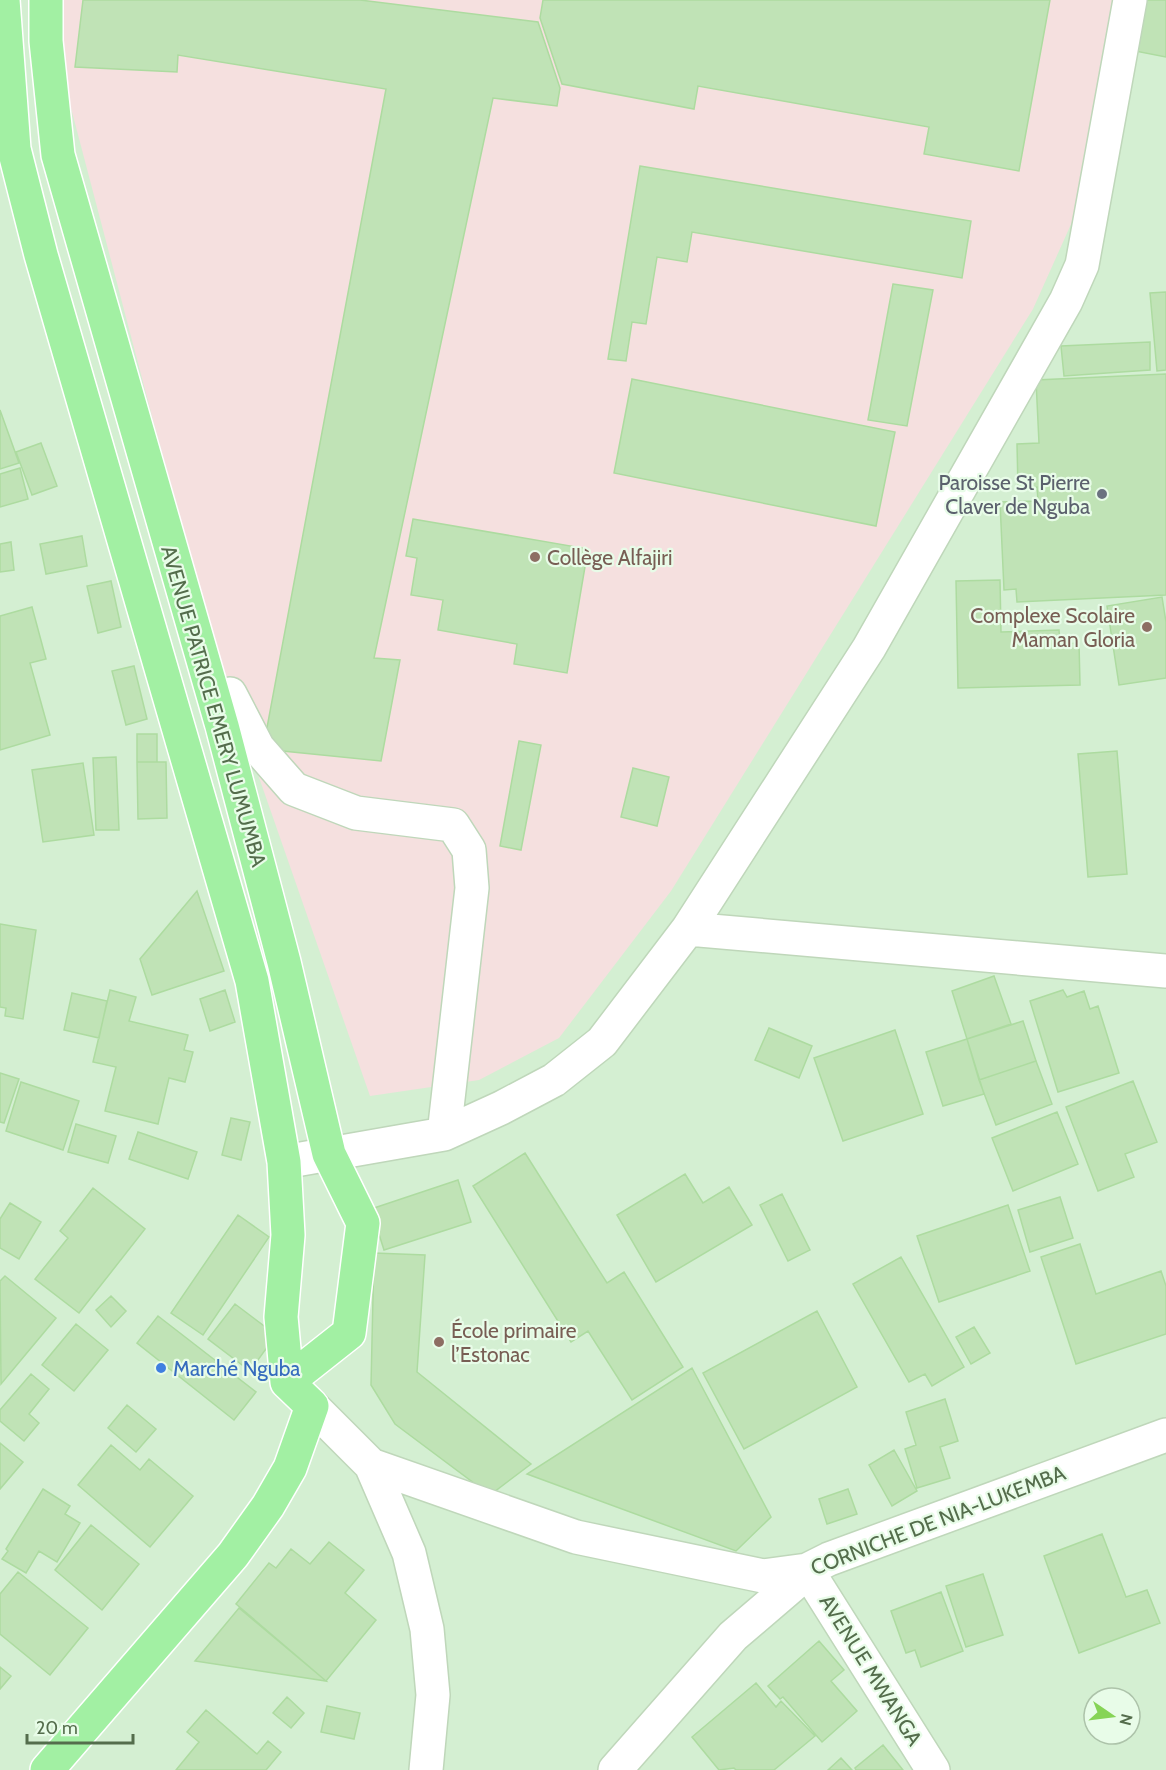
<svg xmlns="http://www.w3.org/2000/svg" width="1166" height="1770" viewBox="0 0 1166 1770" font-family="Cabin,sans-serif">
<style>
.residential{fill:#d4efd2;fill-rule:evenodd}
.education{fill:#f5e0df}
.building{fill:#c0e3b6;stroke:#addba0;stroke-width:1.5}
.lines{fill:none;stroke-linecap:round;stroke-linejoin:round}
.minor-casing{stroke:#bfd7ba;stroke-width:36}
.major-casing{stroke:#fff;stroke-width:36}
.minor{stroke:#fff;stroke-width:33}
.major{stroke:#a2f0a3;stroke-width:33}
.worship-dot{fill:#6b7280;stroke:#e8fce8;stroke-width:2}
.education-dot{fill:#8d6e63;stroke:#e8fce8;stroke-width:2}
.shop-dot{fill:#3f7fe0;stroke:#e8fce8;stroke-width:2}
.labels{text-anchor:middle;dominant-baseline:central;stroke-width:4.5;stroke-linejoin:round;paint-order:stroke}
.worship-label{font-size:21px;fill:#5b616d;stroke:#e8fce8;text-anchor:end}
.education-label{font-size:21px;fill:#785e54;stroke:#e8fce8;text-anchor:start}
.street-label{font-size:21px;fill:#546d4c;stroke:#e8fce8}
.shop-label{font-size:21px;fill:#366cbe;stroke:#e8fce8;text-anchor:start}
</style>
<rect width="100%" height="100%" fill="#e2f9e2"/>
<path class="residential" d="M0 0H1166V1770H0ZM1094 1698H1130V1734H1094Z"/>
<path class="education" d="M60 0H1114L1072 222 1033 309 671 891 559 1038 479 1080 370 1096 230 694 153 420 61 70Z"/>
<path class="building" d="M83 0H360L538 22 560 88 557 106 493 98 374 658 400 660 381 761 263 749 386 89 178 55 177 72 75 67Z
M543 0H1050L1019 171 924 154 929 127 698 86 694 109 562 84 540 18Z
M1144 0H1166V57L1135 51Z
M640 166 971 221 962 278 692 232 687 262 657 257 646 324 632 322 626 361 608 359Z
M893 284 933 290 907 426 868 420Z
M1166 292V370L1157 371 1150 293Z
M1150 342V370L1064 376 1061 346Z
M1166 374V595L1017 602 1016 589 1004 590 1000 502 1038 501 1037 487 1018 488 1017 444 1039 443 1036 380Z
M1166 374V595L1017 602 1016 589 1004 590 1000 502 1038 501 1037 487 1018 488 1017 444 1039 443 1036 380Z
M632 379 895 432 876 526 614 473Z
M0 410 19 463 0 469Z
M41 443 57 486 32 495 16 452Z
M20 468 28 499 0 507V474Z
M413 519 588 549 567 673 514 664 517 644 438 630 443 600 411 595 417 558 406 556Z
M82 536 87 566 46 574 40 544Z
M11 542 14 570 0 572V544Z
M1000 580 1001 632 1059 630 1060 644 1079 643 1080 685 958 688 956 581Z
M111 581 121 627 98 633 87 586Z
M1162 597 1166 622V678L1119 685 1107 606Z
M32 607 46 659 30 663 50 735 0 750V616Z
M134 666 147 719 126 725 112 671Z
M137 734H157V762H137Z
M519 741 541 745 521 850 500 846Z
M1117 751 1127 874 1088 877 1078 754Z
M116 757 119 830H96L93 758Z
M137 762H166L167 818 138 819Z
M83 763 94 835 43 842 32 770Z
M633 768 669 777 657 826 621 817Z
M197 891 224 971 152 995 140 959Z
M0 924 36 930 23 1019 5 1016 6 1008 0 1007Z
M994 976 1011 1024 967 1039 952 991Z
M110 990 136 997 129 1021 188 1035 184 1050 193 1052 185 1082 169 1078 158 1124 105 1111 116 1067 93 1062Z
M225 990 235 1022 210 1031 200 999Z
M1063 990 1067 997 1084 991 1090 1009 1098 1006 1119 1073 1058 1092 1030 1001Z
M72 993 107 1001 99 1038 64 1030Z
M1023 1021 1036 1061 979 1080 967 1039Z
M769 1028 812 1046 799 1078 755 1060Z
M895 1030 923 1114 843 1141 814 1058Z
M967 1039 984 1094 943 1106 926 1052Z
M1036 1061 1052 1104 996 1125 979 1080Z
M0 1073 19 1079 4 1123 0 1122Z
M1133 1081 1157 1142 1125 1154 1134 1177 1098 1191 1066 1107Z
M21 1082 79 1101 63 1150 6 1131Z
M1057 1112 1078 1164 1013 1191 992 1138Z
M231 1118 250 1122 241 1160 222 1155Z
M76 1124 116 1136 108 1163 68 1152Z
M138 1132 197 1152 188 1179 129 1159Z
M525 1153 607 1283 624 1272 683 1367 632 1400 588 1331 571 1342 473 1186Z
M685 1174 703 1203 729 1187 752 1225 656 1282 617 1215Z
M458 1180 471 1222 384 1250 371 1209Z
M93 1188 145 1229 79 1313 35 1279 68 1238 60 1231Z
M782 1194 810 1250 788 1261 760 1205Z
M1060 1197 1073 1238 1030 1252 1018 1210Z
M10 1203 41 1222 19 1259 0 1248V1219Z
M1008 1205 1030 1271 939 1302 917 1236Z
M238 1215 269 1237 203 1335 171 1313Z
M1080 1244 1096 1294 1161 1271 1166 1286V1334L1076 1364 1041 1257Z
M374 1253 425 1255 417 1372 531 1464 490 1495 395 1424 371 1385Z
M901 1257 964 1367 932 1386 925 1374 909 1382 853 1284Z
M5 1276 56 1318 1 1384 0 1281Z
M111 1296 126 1311 111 1327 96 1310Z
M235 1304 276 1335 250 1371 208 1339Z
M817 1311 857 1387 744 1449 703 1373Z
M158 1316 256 1392 234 1420 137 1343Z
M76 1324 108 1350 74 1391 42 1365Z
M974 1327 990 1353 971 1364 956 1337Z
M692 1368 771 1517 736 1551 527 1474Z
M31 1374 49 1389 29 1414 39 1423 24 1441 0 1421V1410Z
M945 1399 958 1441 940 1447 950 1478 917 1488 905 1449 916 1445 906 1412Z
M127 1405 156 1429 136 1452 108 1428Z
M0 1443 23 1462 0 1489Z
M111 1445 140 1470 149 1459 193 1496 150 1547 78 1485Z
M894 1450 917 1491 892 1506 869 1465Z
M43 1489 70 1506 65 1514 80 1523 57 1562 39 1551 26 1573 2 1559 8 1551 6 1549Z
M848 1489 857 1514 827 1524 819 1499Z
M91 1525 139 1564 102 1610 55 1570Z
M1102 1534 1126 1597 1147 1590 1160 1623 1079 1653 1044 1556Z
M329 1542 364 1570 345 1593 376 1620 326 1681 236 1604 269 1563 276 1568 291 1549 310 1564Z
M18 1572 88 1628 50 1675 0 1634V1594Z
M983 1574 1003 1635 966 1647 946 1586Z
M941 1592 963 1651 921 1667 915 1650 906 1653 891 1611Z
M239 1608 326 1681 195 1661Z
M819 1641 844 1670 831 1681 857 1711 822 1742 783 1697 780 1699 768 1686Z
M0 1667 11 1676 0 1689Z
M756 1683 776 1707 781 1701 815 1736 774 1770H736L734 1768 719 1770 692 1737Z
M287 1697 304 1713 291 1728 273 1713Z
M327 1706 360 1713 354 1739 321 1732Z
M206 1710 257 1754 268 1741 281 1752 266 1770H176L199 1742 187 1732Z
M883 1745 903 1770H856L855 1768Z
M841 1758 852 1770H828Z"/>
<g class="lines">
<defs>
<path id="minor" d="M222 726 230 694 258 748 294 789 356 813 453 825 469 850 472 888 444 1134
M688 929 869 648 1066 301 1082 265 1130 0
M284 1162 444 1134 501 1108 554 1080 602 1042 688 929 1166 971
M312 1406 371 1465 576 1537 763 1576 807 1570 829 1559 1166 1435
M371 1465 409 1553 427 1629 433 1695 426 1770
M807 1570 933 1770
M615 1770 733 1636 809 1571"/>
<path id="major" d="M3 0 14 149 41 255 252 981 284 1162 288 1235 281 1317 287 1382 312 1406 290 1468 268 1506 233 1555 47 1770
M46 0V41L58 155 222 726 284 962 329 1154 363 1223 349 1333 287 1382"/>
</defs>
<use href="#minor" class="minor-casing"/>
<use href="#major" class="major-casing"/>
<use href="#minor" class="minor"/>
<use href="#major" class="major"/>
</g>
<circle class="worship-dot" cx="1102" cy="494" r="6"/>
<g class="education-dot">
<circle cx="535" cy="557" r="6"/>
<circle cx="1147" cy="627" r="6"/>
<circle cx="439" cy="1342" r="6"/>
</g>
<circle class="shop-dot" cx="161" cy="1368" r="6"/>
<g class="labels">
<g class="worship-label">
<text x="1090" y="482">Paroisse St Pierre<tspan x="1090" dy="24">Claver de Nguba</tspan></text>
</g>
<g class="education-label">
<text x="547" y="557">Collège Alfajiri</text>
<text x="1135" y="615" text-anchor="end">Complexe Scolaire<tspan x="1135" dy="24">Maman Gloria</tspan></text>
<text x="451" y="1330">École primaire<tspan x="451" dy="24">l’Estonac</tspan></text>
</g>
<g class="street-label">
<text transform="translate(214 706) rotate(74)">AVENUE PATRICE EMERY LUMUMBA</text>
<text transform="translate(938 1520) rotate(-21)">CORNICHE DE NIA-LUKEMBA</text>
<text transform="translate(871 1670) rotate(58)">AVENUE MWANGA</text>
</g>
<g class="shop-label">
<text x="173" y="1368">Marché Nguba</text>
</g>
</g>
<g transform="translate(1112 1716) rotate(104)"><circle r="28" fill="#e8fce8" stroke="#adc3aa" stroke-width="1.5"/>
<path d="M0-4.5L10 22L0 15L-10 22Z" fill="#86d456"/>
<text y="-9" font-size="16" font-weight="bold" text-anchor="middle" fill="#546d4c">N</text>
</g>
<path d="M27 1734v9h106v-9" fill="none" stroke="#546d4c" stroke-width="3"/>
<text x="36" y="1734" font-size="18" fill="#546d4c" stroke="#e8fce8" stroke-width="4.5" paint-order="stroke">20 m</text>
</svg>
